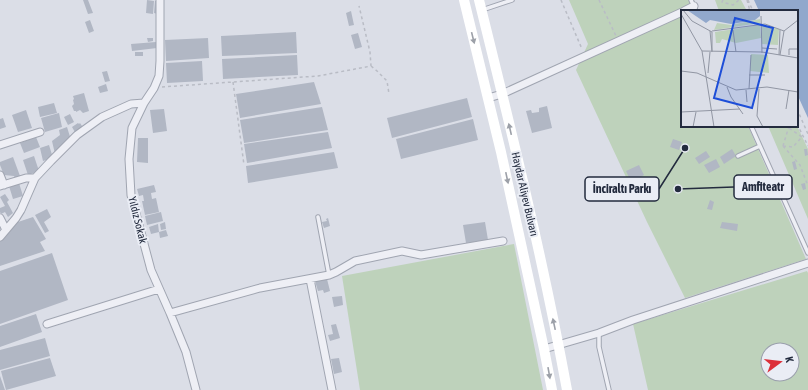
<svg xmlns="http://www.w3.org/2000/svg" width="808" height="390" viewBox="0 0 808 390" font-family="'Asap Condensed',sans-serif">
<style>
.green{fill:#bed2bb;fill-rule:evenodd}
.water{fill:#91a8cc}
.building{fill:#b1b7c4}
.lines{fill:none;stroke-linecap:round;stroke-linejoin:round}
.lane-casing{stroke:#a0a5b1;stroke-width:5.5}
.street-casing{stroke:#a0a5b1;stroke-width:9}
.path{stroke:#b9bcc5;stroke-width:1.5;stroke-dasharray:3 3;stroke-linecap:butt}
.lane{stroke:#eeeff5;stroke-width:3.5}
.street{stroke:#eeeff5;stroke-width:7}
.secondary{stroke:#fff;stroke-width:10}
.oneway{fill:#9ca0a8}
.labels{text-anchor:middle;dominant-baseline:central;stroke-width:4;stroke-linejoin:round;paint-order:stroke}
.street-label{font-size:11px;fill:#232b3e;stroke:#eaedf5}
.inset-road{fill:none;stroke:#9196a3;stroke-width:1}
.view{fill:#1d4ed8;fill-opacity:0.15;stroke:#1d4ed8;stroke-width:2}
.inset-edge{fill:none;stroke:#232b3e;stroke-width:2}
.leader{fill:none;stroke:#232b3e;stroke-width:1.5}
.callout-dot{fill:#232b3e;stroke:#eaedf5;stroke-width:1.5}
.callout{fill:#eaedf5;stroke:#232b3e;stroke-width:1.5}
.callout-label{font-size:12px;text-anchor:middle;font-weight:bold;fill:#232b3e}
</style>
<rect width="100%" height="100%" fill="#dbdee7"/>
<path class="green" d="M569 0H694L699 11H682V126H748L806 259 685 298 647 222 576 70 588 44Z
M715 0H741L747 11H719Z
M768 126H797L808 149V219Z
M514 244 543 390H360L342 276Z
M807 271 808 273V390H648L633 324ZM768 350H792V374H768Z"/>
<path class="water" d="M754 0H808V118L797 94V11H759Z"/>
<path class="building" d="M83 0H88L93 13 88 14Z
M147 0 154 1 153 14 146 13Z
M155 1H159L158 14 154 13Z
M351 11 354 25 349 26 346 13Z
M90 20 94 31 89 33 85 22Z
M296 32 297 53 222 56 221 36Z
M358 33 362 47 355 49 351 35Z
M147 38H153V41L148 42Z
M208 38 209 58 166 61 165 40Z
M156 42 157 48 132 51 131 44Z
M135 52H143V56H135Z
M297 55 298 75 223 79 222 59Z
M202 61 203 81 167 83 166 63Z
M107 71 110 81 105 82 102 72Z
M314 82 321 104 240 118 236 94Z
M106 84 108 91 100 93 98 87Z
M84 93 89 111 83 113 80 110 76 112V111H74L72 106 74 104 73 100 74 99 73 96Z
M467 98 472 117 392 138 387 118Z
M54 103 57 113 40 117 38 107Z
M547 106 552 128 532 133 526 111 531 110 532 113 539 112V108Z
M322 107 328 130 244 143 240 120Z
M164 109 167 131 153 133 150 110Z
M26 110 32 128 18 132 12 115Z
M59 113 62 127 45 132 41 118Z
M70 114 74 122 68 125 64 117Z
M3 118 6 127 0 129V119Z
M473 119 478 140 401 159 396 139Z
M78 123 79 124 80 123 84 129 76 134 72 127Z
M67 127 71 140 63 143 64 146 55 154 52 141 60 135 59 130Z
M328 132 332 148 247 163 244 144Z
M36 137 40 147 24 153 20 143Z
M138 138H148V163L137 162Z
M673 139 682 142 679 150 670 147Z
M49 145 53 158 43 161 40 148Z
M732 149 736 156 724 164 720 157Z
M804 149H807L808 155 805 156Z
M706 151 710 157 699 164 695 158Z
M334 152 338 168 248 183 246 166Z
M34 156 39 171 28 175 23 160Z
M13 157 20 176 15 178 14 176 4 175 0 165V162Z
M716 159 720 167 709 173 704 165Z
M795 161 797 169 794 170 792 162Z
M639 165 644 175 639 178 643 186 635 190 626 171Z
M19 183 23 196 13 199 9 186Z
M805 183 806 189 803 190 801 184Z
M154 185 156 192 151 193 152 199 156 198 159 212 145 215 142 201H144L143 195 139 196 137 189Z
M5 194 9 200 7 202 13 213 8 217 5 212 1 214 0 212V208L5 206 0 197Z
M710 200 714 202 712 210 707 209Z
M47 209 51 217 44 222 49 231 45 233 35 215Z
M161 212 163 221 147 225 145 216Z
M33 217 46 239 40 242 45 251 0 266V241L15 223Z
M328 218 330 226 324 228 322 222 327 221 326 219Z
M165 222 166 229 161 230 160 224Z
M485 222 488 240 466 243 463 225Z
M722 222 738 224 737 231 720 228Z
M158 224 159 232 151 234 149 227Z
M166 230 168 236 160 238 159 232Z
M52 253 68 300 0 324V271Z
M327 279 330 291 324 293 323 290 318 291 315 281Z
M342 296 343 305 334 307 332 297Z
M36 314 42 332 0 347V326Z
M336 324 340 338 330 341 328 335 333 334 331 325Z
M45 338 50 356 0 370V350Z
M50 358 56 376 6 390 1 371Z
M339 358 342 372 334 374 331 359Z
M0 376 5 390H0Z"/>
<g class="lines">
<defs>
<path id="lane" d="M691 0 696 11
M482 10 512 0
M751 126 808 253
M738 156 760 146
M318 217 329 275
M599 333V347L609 390"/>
<path id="street" d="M160 0V61L159 76 154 88 144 103 132 128 129 159 131 195 151 270 170 313 186 352 196 390
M684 11 694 6
M488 98 502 94 682 12
M0 145 40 132
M0 175 4 185
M0 186 26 178H35
M0 218 6 230
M0 237 16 218 21 210 35 178 51 161 77 135 102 117 131 104 144 103
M310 279 332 390
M170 313 260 288 329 275 336 272 355 261 402 251 421 255 503 241
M47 324 159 289
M544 349 599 333 633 320 808 263"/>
</defs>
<use href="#lane" class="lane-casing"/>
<use href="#street" class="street-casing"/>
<path class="path" d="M561 0 582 49
M599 0 616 36
M723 0 722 2 733 5 739 0
M747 0 750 11
M748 0 753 11
M371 66 377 71 387 81 389 94
M233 82 244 165
M162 87 318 76 371 66 370 52 359 6
M797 109 808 134
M797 124 808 146
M783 146 800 165 808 186
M783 146 793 147 802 137 786 126
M783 146 789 126"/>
<use href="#lane" class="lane"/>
<use href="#street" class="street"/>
<path class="secondary" d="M464 0 501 152 544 349 552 390
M479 0C511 129 543 259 567 390"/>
</g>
<defs><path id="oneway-solid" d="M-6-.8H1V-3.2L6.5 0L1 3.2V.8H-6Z"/></defs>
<g class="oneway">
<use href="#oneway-solid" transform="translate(473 38) rotate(76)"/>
<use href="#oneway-solid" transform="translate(510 129) rotate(-103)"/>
<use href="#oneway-solid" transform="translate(507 178) rotate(78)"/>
<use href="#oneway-solid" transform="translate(554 324) rotate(-102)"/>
<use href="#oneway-solid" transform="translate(549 373) rotate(80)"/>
</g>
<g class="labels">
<g class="street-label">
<text transform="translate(525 194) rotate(77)">Haydar Aliyev Bulvarı</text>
<text transform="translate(138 220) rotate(76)">Yıldız Sokak</text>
</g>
</g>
<g transform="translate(681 10)">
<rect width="117" height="117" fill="#dbdee7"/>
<path d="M79 9V13L33 20 36 13 50 15ZM79 15 80 28 55 33 41 29 39 33H35L34 22ZM81 15 98 19 97 35 81 34ZM70 44 87 45 88 63 69 61Z" fill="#bed2bb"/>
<path d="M6 0H79V6L74 10 50 14 29 10 25 13Z" fill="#91a8cc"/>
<path class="inset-road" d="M2 0 11 11 31 22V41M0 4 21 41M80 6 81 43M52 20 55 42M29 21 31 42M31 21 84 14 103 21 117 10M81 38 96 39M21 41 81 42 117 48M21 41 33 117M98 45 99 20M99 45 103 21M108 45V39H116M0 61 16 63 55 80 86 77 117 82M27 63 29 42M68 65H84M46 77 50 87 62 104M68 79 70 45M78 79 76 106 82 117M65 80 66 92M105 99 108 80M0 102 59 99M12 117 15 102"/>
<path class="view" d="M54 8 92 18 71 98 33 88Z"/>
<rect width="117" height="117" class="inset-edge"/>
</g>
<path class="leader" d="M678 189L734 187M685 148L659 189"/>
<g class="callout-dot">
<circle cx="678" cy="189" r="4"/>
<circle cx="685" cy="148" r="4"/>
</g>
<g class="callout">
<rect x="734" y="175" width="58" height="24" rx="4"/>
<rect x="585" y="177" width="74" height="24" rx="4"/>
</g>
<g class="callout-label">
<text x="763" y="191">Amfiteatr</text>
<text x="622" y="193">İnciraltı Parkı</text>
</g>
<g transform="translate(780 362) rotate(75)"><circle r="19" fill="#eaedf5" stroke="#9a9fac"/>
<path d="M0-3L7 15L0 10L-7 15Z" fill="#dc303a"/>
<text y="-6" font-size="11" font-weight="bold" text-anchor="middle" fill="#232b3e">K</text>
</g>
</svg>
